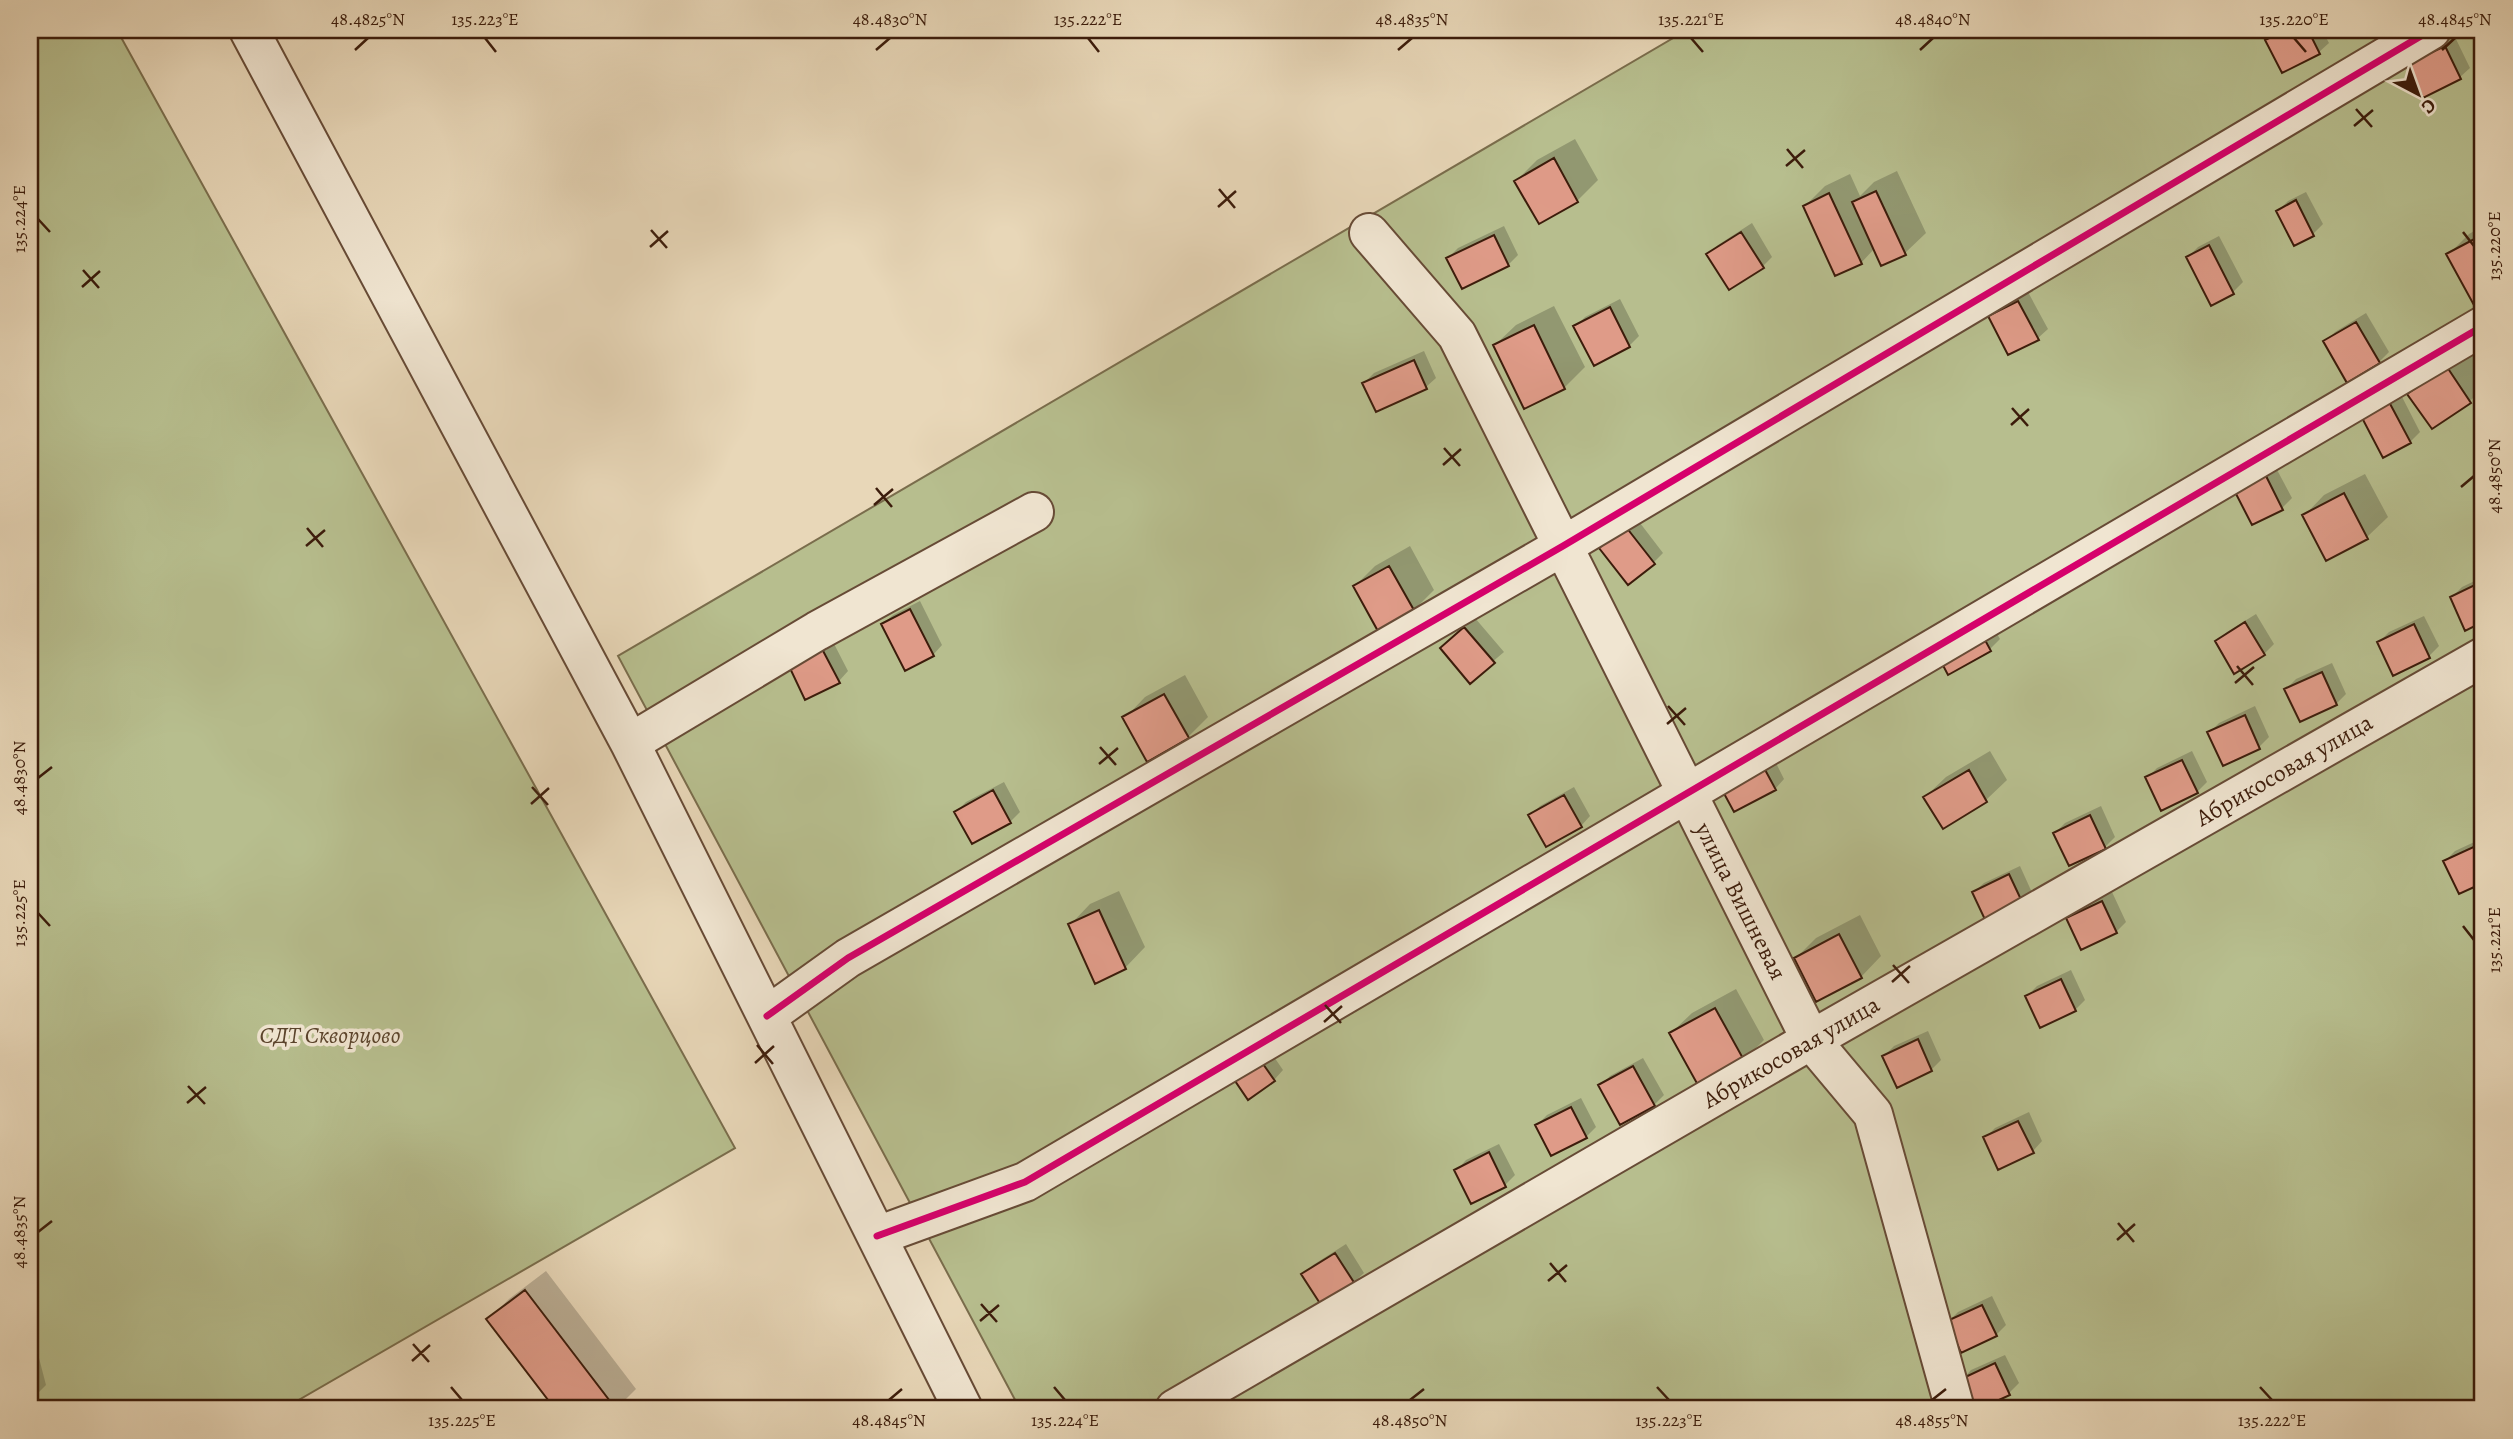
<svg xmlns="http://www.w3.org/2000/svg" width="2513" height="1439" viewBox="0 0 2513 1439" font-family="Alegreya,serif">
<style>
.green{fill:#b7be8e;stroke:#7a6d4c;stroke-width:2}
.shadow{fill:#0003}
.building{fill:#df9b88;stroke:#3c1c0b;stroke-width:2}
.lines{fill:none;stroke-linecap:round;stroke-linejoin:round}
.minor-casing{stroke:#674b36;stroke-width:42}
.minor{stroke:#f0e5d1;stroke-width:38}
.cycleway-casing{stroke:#f0e5d1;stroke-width:11}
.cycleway{stroke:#d6006c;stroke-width:7}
.ticks{fill:none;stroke:#3c1c0b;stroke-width:2.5}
.labels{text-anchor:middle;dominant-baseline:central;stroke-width:7;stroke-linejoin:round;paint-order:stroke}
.street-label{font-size:24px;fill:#3c1c0b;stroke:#f0e5d1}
.park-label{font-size:24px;font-style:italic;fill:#5b442c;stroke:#f0e5d1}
.neatline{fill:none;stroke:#3c1c0b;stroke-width:2.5}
.ticks-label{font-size:18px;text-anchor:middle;fill:#3c1c0b}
</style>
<rect width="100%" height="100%" fill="#e8d7b8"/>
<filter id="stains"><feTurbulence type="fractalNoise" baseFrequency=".00286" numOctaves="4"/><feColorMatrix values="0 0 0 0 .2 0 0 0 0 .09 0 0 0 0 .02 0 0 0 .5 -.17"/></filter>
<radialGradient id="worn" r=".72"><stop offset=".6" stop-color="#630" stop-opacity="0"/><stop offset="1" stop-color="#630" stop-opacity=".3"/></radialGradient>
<path class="green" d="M30 30H117L735 1148 283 1409H30Z
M1687 30H2483V1409H1020L618 656Z"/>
<path class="shadow" d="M2280 30H2322L2329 43 2319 52 2267 41Z
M2455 37 2470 68 2460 77 2419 55Z
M1575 139 1598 180 1577 201 1516 181 1537 160Z
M1897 171 1926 233 1905 253 1882 264 1875 248 1861 263 1805 206 1825 186 1850 174 1860 196 1874 182Z
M2306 192 2323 224 2313 234 2295 243 2278 211 2288 201Z
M1752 223 1772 257 1763 266 1708 254 1718 245Z
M1504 226 1518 255 1508 265 1448 258 1458 248Z
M2483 226V301L2476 305 2448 255 2469 234Z
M2219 236 2243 282 2233 292 2188 257 2198 247Z
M2028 292 2048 329 2038 338 1990 316 2000 306Z
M1620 299 1639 336 1629 346 1575 327 1585 317Z
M1554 306 1585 367 1564 388 1495 345 1516 325Z
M2366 313 2389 352 2379 362 2348 380 2325 342 2335 332Z
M2468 348 2483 371V388L2470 401 2410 394 2430 374Z
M1424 351 1436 378 1426 387 1364 383 1374 373Z
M2399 391 2420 432 2410 442 2362 415Z
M2275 466 2292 498 2282 508 2236 491Z
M2365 474 2388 517 2367 537 2326 559 2304 516 2324 495Z
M1637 519 1663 553 1653 563 1601 548Z
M1410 546 1434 590 1414 610 1355 586 1375 566Z
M2483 577V620L2466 628 2452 597 2462 587Z
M920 601 942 645 933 655 883 624 893 615Z
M2256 614 2274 644 2264 654 2217 642 2227 632Z
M2424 616 2439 646 2429 656 2379 642 2389 632Z
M1475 618 1504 652 1470 681 1452 639Z
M1989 620 2000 639 1990 649 1949 672Z
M831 638 848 671 839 681 790 665Z
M2332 663 2346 694 2336 704 2286 689 2296 679Z
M1185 675 1208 717 1188 737 1125 718 1145 697Z
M2255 706 2269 737 2259 747 2224 763 2209 733 2219 723Z
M1990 751 2007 780 1986 800 1943 827 1925 797 1946 777Z
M2192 751 2207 782 2197 792 2147 778 2157 768Z
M1773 757 1784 779 1775 789 1734 810Z
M1004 782 1020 812 1010 822 956 812 966 802Z
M1574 787 1590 816 1581 826 1530 816 1540 806Z
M2101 806 2115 837 2105 847 2055 833 2065 823Z
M2483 838V881L2459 892 2445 861 2455 851Z
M2020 866 2034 897 2024 907 1974 892 1984 883Z
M1119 891 1145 947 1125 968 1070 925 1090 904Z
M2112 892 2126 922 2116 932 2068 919 2078 909Z
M1860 915 1881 956 1861 977 1796 958 1816 938Z
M2071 970 2085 1000 2075 1010 2027 996 2037 986Z
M1736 989 1764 1040 1744 1060 1671 1033 1692 1013Z
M1928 1031 1941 1060 1931 1070 1898 1085 1884 1056 1894 1046Z
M1266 1045 1283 1070 1274 1080 1241 1062Z
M1643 1058 1664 1095 1654 1105 1600 1086 1610 1076Z
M1581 1098 1596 1127 1586 1137 1537 1125 1547 1115Z
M2029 1112 2042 1141 2033 1151 1985 1138 1995 1128Z
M1499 1144 1515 1175 1505 1185 1472 1202 1457 1170 1466 1160Z
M1346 1244 1364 1273 1354 1282 1303 1275 1313 1265Z
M546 1271 636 1389 616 1409H557L489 1319 509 1299Z
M1992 1296 2006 1325 1996 1335 1949 1321 1958 1312Z
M2005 1355 2019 1383 2009 1393 1962 1380 1971 1370Z
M39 1358 46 1385 36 1395 30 1397V1360Z"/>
<path class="building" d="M2286 30H2308L2320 54 2282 73 2265 40Z
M2445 46 2461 79 2423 98 2407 64Z
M1554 158 1578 202 1539 224 1514 181Z
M1876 191 1906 255 1881 266 1852 202Z
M1829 193 1862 264 1835 276 1803 206Z
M2296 200 2314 236 2294 246 2276 211Z
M1741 232 1764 268 1729 290 1706 254Z
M1494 235 1509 266 1462 289 1446 258Z
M2482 235 2483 303 2475 307 2446 254Z
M2209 245 2234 294 2211 306 2186 257Z
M2018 301 2039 340 2008 355 1988 316Z
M1610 307 1630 347 1594 366 1573 326Z
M2356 322 2380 363 2347 383 2323 341Z
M1534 325 1565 389 1524 409 1493 345Z
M1414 360 1427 389 1376 412 1362 383Z
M2447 367 2471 403 2432 429 2407 394Z
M2388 400 2411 443 2383 458 2360 414Z
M2265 474 2283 510 2252 525 2234 490Z
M2344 493 2368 539 2326 561 2302 515Z
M1626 527 1655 564 1628 585 1599 548Z
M1389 566 1415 612 1379 633 1353 586Z
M2483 581V622L2465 631 2450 597Z
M910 609 934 656 905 671 881 624Z
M2245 622 2265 655 2234 674 2215 641Z
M2414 624 2430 658 2393 676 2377 642Z
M1464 627 1495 663 1470 684 1440 648Z
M1979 629 1991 651 1948 675 1936 652Z
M821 647 840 683 805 700 788 664Z
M2322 672 2337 705 2300 722 2284 689Z
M1164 694 1189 738 1147 762 1122 717Z
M2245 715 2260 749 2223 766 2207 732Z
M2182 760 2198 793 2161 811 2145 777Z
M1763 766 1776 790 1734 812 1721 788Z
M1969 770 1987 802 1943 829 1923 797Z
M993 790 1011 823 972 844 954 812Z
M1564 795 1582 827 1546 847 1528 815Z
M2090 815 2106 849 2069 866 2053 833Z
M2480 844 2483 850V883L2459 894 2443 861Z
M2009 874 2025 908 1988 926 1972 892Z
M2102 901 2117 933 2081 950 2066 918Z
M1099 910 1126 969 1095 984 1068 924Z
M1839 934 1862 978 1816 1002 1794 958Z
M2061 979 2076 1011 2040 1028 2025 996Z
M1715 1008 1745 1062 1699 1087 1669 1033Z
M1918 1039 1932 1071 1897 1088 1882 1056Z
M1256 1054 1275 1081 1248 1100 1229 1072Z
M1633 1066 1655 1106 1620 1125 1598 1085Z
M1571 1107 1587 1138 1551 1156 1535 1125Z
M2018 1121 2034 1153 1998 1170 1983 1137Z
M1489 1152 1506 1187 1471 1204 1454 1170Z
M1335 1253 1355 1284 1321 1305 1301 1274Z
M525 1290 616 1409H555L486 1319Z
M1982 1305 1997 1336 1961 1353 1947 1321Z
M1995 1363 2010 1395 1979 1409H1973L1959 1380Z
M30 1369 37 1397 30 1399Z"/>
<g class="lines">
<defs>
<path id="minor" d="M249 30 630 743 963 1409
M1369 233 1457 335 1811 1040 1873 1114 1955 1409
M630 743 817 631 1034 512
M767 1016 848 958 1563 546 2431 30
M877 1236 1025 1182 2483 326
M1175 1409 1811 1040 2483 657"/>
</defs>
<use href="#minor" class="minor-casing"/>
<use href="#minor" class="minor"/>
<defs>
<path id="cycleway" d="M767 1016 848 958 1563 546 2431 30
M877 1236 1025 1182 2483 326"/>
</defs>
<use href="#cycleway" class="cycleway-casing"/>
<use href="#cycleway" class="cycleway"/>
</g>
<path class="ticks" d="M485 38 496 52M1088 38 1099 52M1691 38 1703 52M2294 38 2306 52M355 50 368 38M876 50 890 38M1398 50 1412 38M1920 50 1933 38M2442 50 2455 38M2356 109 2372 127M2354 126 2373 110M1787 149 1803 168M1786 166 1805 150M1219 189 1235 208M1218 207 1236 191M38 219 50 232M651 230 667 248M2463 232 2474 246M650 247 668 231M83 270 99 288M82 287 100 271M2012 408 2028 426M2011 425 2029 409M1444 448 1460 466M1443 465 1461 449M2461 487 2474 476M876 488 892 507M874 505 893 489M307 528 323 547M306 546 325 530M2237 666 2253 685M2235 683 2254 667M1668 706 1685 725M1667 724 1686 708M1100 747 1116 765M1099 764 1118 748M38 778 52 767M532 787 548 805M531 804 549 788M38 913 50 926M2463 926 2474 940M1893 965 1909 983M1892 982 1910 966M1325 1005 1341 1023M1324 1022 1342 1006M757 1045 773 1064M755 1063 774 1046M188 1086 205 1104M187 1103 206 1087M2118 1223 2134 1242M38 1232 52 1221M2117 1240 2135 1224M1550 1263 1566 1282M1548 1281 1567 1265M981 1304 997 1322M980 1321 999 1305M413 1344 429 1362M412 1361 430 1345M451 1387 462 1400M1054 1387 1065 1400M1657 1387 1669 1400M2260 1387 2272 1400M889 1400 902 1389M1410 1400 1424 1389M1932 1400 1946 1389"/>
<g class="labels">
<g class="street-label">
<text transform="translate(2284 770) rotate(-30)">Абрикосовая улица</text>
<text transform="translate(1741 901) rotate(63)">улица Вишневая</text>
<text transform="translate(1791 1052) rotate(-30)">Абрикосовая улица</text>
</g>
<g class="park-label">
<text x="330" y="1035">СДТ Скворцово</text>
</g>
</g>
<rect width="2513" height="1439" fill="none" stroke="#e8d7b8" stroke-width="77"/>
<g transform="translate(2418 94) rotate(139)" stroke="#f0e5d1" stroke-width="5" paint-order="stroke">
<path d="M0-5L12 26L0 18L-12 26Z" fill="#3c1c0b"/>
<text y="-10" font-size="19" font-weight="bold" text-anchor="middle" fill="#3c1c0b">С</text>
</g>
<rect x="38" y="38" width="2436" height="1362" class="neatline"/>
<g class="ticks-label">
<text x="368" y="25">48.4825°N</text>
<text x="485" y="25">135.223°E</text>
<text x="890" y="25">48.4830°N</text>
<text x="1088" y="25">135.222°E</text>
<text x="1412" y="25">48.4835°N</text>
<text x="1691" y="25">135.221°E</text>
<text x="1933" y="25">48.4840°N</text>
<text x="2294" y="25">135.220°E</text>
<text x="2455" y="25">48.4845°N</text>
<text transform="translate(19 219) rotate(-90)" y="6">135.224°E</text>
<text transform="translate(2494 246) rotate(-90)" y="6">135.220°E</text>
<text transform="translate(2494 476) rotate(-90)" y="6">48.4850°N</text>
<text transform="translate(19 778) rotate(-90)" y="6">48.4830°N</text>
<text transform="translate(19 913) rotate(-90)" y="6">135.225°E</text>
<text transform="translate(2494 940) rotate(-90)" y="6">135.221°E</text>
<text transform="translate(19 1232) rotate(-90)" y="6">48.4835°N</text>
<text x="462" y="1426">135.225°E</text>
<text x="889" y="1426">48.4845°N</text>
<text x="1065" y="1426">135.224°E</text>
<text x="1410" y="1426">48.4850°N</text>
<text x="1669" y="1426">135.223°E</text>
<text x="1932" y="1426">48.4855°N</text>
<text x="2272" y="1426">135.222°E</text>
</g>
<rect width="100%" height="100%" filter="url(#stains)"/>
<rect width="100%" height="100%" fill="url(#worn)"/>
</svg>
